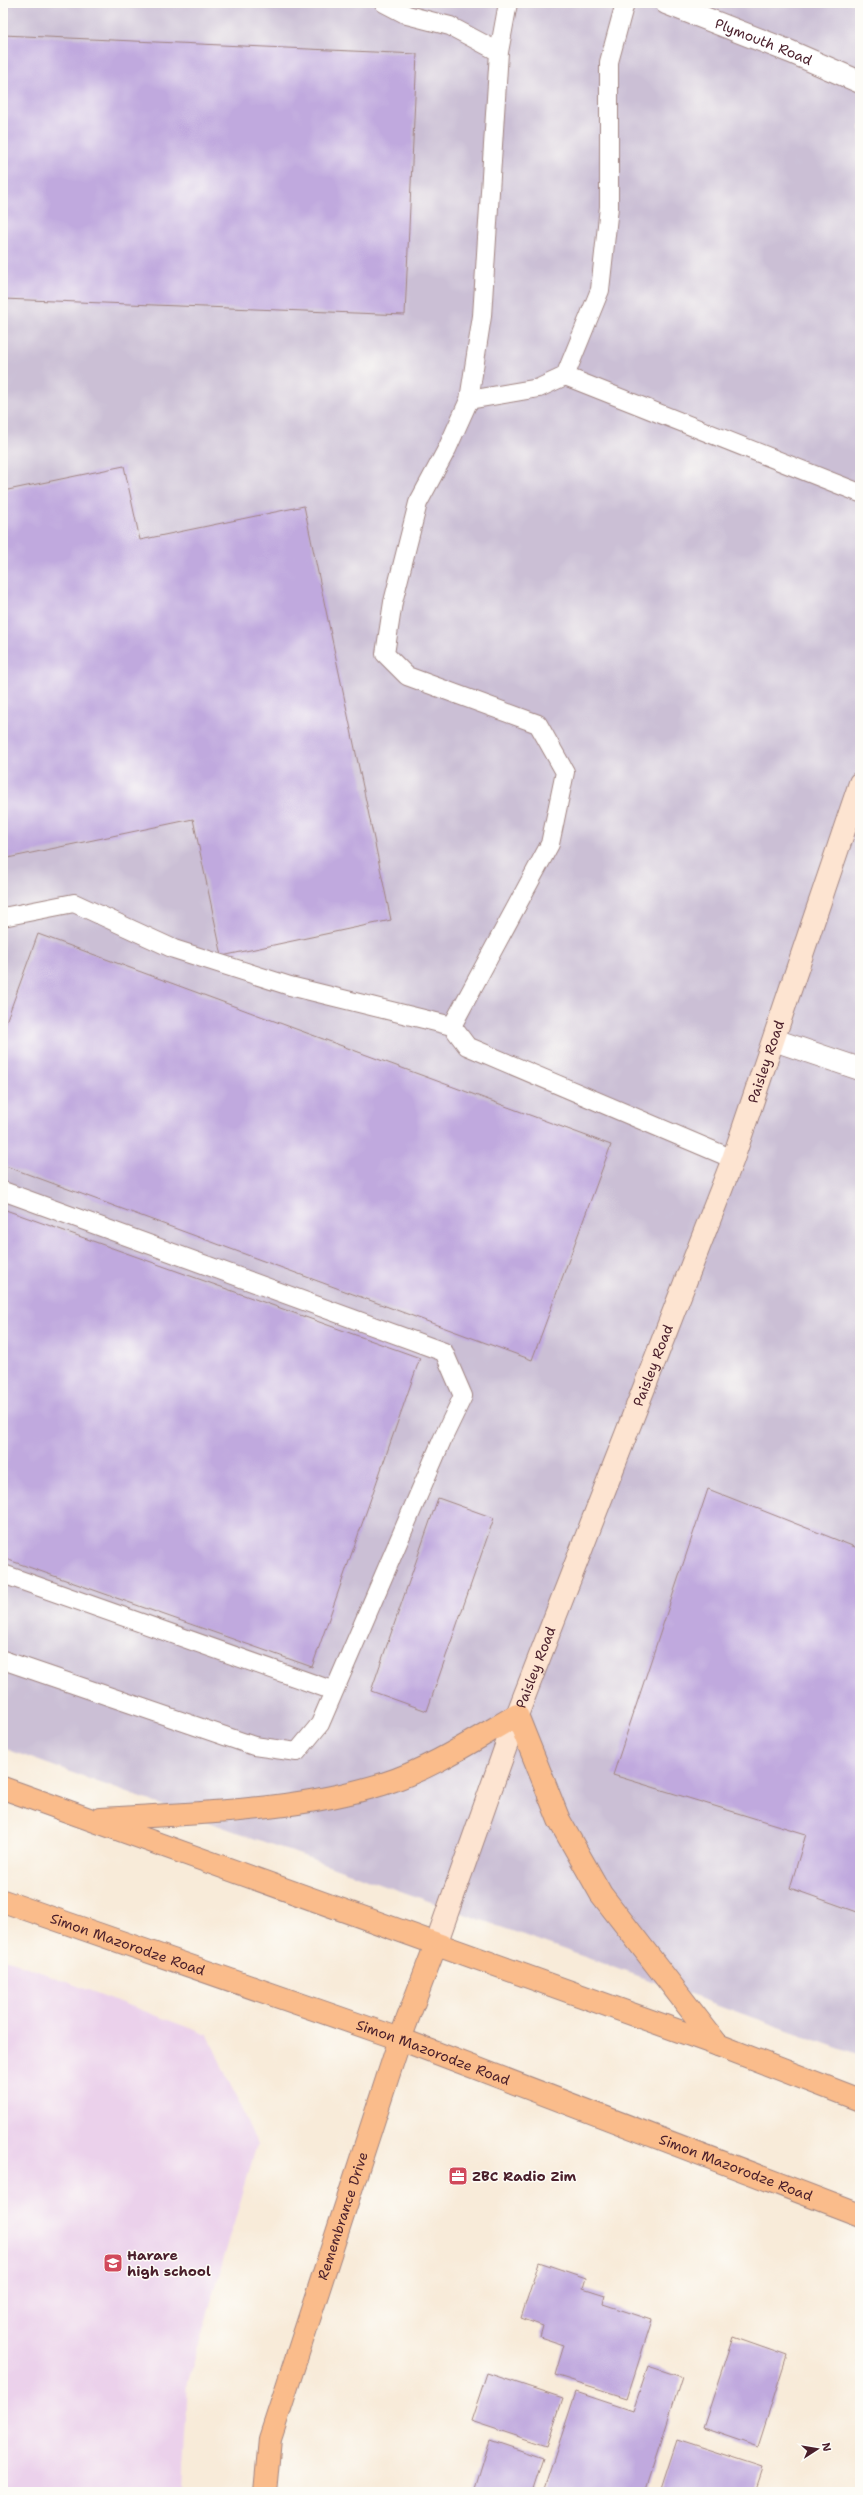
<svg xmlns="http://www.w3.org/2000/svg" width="863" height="2495" viewBox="0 0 863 2495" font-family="'Shantell Sans',sans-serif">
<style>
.built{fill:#ebd1eb}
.industrial{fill:#cbbfd5}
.building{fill:#c0a9de}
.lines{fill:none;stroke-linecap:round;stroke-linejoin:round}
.lane-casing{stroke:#a18582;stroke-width:20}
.street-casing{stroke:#a18582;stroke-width:24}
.secondary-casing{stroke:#a18582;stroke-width:24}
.primary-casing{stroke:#a18582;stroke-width:24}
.highway-casing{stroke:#a18582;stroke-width:24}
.lane{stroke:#fff;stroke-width:18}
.street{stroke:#fff;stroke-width:22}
.secondary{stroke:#fde4d1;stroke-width:22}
.primary{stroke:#fabc8b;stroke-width:22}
.highway{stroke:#fabc8b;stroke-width:22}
.labels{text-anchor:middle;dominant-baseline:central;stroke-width:3;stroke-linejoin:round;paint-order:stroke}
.street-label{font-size:14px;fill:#4a1f2b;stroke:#fdfcf7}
.poi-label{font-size:14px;font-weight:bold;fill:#4a1f2b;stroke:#fdfcf7;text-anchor:start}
</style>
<rect width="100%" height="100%" fill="#fdfcf7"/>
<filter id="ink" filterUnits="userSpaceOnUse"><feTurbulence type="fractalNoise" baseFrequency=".025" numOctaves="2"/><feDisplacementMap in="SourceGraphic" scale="8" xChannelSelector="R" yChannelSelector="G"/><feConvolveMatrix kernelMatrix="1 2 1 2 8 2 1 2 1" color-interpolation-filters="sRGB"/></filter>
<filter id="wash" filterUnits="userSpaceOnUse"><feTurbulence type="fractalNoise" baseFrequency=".012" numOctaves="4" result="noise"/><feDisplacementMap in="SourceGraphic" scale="16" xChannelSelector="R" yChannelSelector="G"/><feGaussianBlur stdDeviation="0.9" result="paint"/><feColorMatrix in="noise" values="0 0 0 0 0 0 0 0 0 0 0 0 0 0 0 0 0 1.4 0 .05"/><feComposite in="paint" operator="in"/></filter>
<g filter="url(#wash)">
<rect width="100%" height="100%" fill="#f8ebd9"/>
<path class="built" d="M3 1958 208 2035 257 2144 188 2382 182 2492H3Z"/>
<path class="industrial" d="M3 3H860V2056L3 1748Z"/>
<g id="blocks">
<path class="building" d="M3 35 417 54 405 315 3 299Z
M124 466 140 540 304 506 391 920 222 956 193 819 3 859V491Z
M38 934 611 1145 532 1360 3 1165V1021L6 1022Z
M3 1209 420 1358 312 1667 3 1558Z
M708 1489 860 1549V1913L790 1888 806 1834 613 1775Z
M438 1498 494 1518 427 1711 371 1691Z
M539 2262 586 2278 583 2288 605 2295 603 2304 652 2320 627 2398 555 2375 564 2345 540 2337 543 2326 521 2318Z
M733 2337 787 2356 758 2447 703 2428Z
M648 2366 682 2377 645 2492H543L576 2392 633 2411Z
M487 2373 563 2398 547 2446 471 2421Z
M490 2440 543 2458 532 2492H474Z
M677 2440 763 2468 755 2492H669L661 2489Z"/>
</g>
</g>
<g filter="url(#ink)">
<use href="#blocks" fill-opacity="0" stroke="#a18582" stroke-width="1"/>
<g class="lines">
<defs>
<path id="lane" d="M384 3 407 15 450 26 499 52
M508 3 499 52 482 316 469 400 447 449 418 503 393 602 385 654 407 676 538 724 565 772 550 844 452 1026 467 1046 733 1159
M565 376 860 493
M469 400 539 388 565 376 600 290 609 207V62L625 3
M3 917 74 903 174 949 290 986 452 1026
M3 1191 444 1352 463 1396 442 1440 320 1724 297 1752 254 1746 3 1660
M3 1574 334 1691"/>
<g id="street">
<path id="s1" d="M666 3 791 52 860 82"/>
<path d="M774 1040 860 1069"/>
</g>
<g id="secondary">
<path id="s2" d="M436 1944 517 1715 733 1159 860 783"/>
</g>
<g id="primary">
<path id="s3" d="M265 2492 270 2439 400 2039 436 1944"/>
</g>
<g id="highway">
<path d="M3 1788 718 2045 860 2100"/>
<path d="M101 1819C195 1813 292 1812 383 1784 430 1769 474 1740 517 1715L559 1820 601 1894 718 2045"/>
<path id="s4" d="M3 1901 400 2039 860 2215"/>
</g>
</defs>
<use href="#lane" class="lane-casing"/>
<use href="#street" class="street-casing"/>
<use href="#secondary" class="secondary-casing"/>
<use href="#primary" class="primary-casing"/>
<use href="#highway" class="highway-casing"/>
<use href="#lane" class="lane"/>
<use href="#street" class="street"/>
<use href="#secondary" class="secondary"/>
<use href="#primary" class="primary"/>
<use href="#highway" class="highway"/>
</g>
</g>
<defs>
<symbol id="office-square" viewBox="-11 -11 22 22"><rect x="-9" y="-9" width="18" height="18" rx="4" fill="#d1495b" stroke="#fdfcf7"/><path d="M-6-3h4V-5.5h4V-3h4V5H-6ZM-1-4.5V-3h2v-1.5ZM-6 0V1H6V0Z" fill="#fff"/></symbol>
<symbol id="school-square" viewBox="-11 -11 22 22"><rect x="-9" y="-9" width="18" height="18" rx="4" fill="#d1495b" stroke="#fdfcf7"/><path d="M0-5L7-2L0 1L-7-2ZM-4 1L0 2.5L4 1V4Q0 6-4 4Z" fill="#fff"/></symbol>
</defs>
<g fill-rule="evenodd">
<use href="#office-square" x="447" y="2165" width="22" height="22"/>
<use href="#school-square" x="102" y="2252" width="22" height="22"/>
</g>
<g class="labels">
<g class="street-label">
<text stroke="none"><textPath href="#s1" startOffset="105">Plymouth Road</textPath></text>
<text stroke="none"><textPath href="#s2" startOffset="942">Paisley Road</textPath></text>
<text stroke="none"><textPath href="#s2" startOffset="618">Paisley Road</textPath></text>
<text stroke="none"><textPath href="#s2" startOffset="294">Paisley Road</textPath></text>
<text stroke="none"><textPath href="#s4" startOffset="132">Simon Mazorodze Road</textPath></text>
<text stroke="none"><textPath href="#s4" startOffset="456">Simon Mazorodze Road</textPath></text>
<text stroke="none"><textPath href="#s4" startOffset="780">Simon Mazorodze Road</textPath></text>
<text stroke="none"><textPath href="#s3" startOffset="288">Remembrance Drive</textPath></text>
</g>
<g class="poi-label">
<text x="472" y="2176">ZBC Radio Zim</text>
<text x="127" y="2255">Harare<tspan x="127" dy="16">high school</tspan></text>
</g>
</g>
<rect width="863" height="2495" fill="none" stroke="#fdfcf7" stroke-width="16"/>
<g transform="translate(817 2449) rotate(78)" stroke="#fdfcf7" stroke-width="3" paint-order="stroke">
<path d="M0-3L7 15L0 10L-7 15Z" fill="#4a1f2b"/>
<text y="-6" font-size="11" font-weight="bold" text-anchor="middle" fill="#4a1f2b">N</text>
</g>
</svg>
